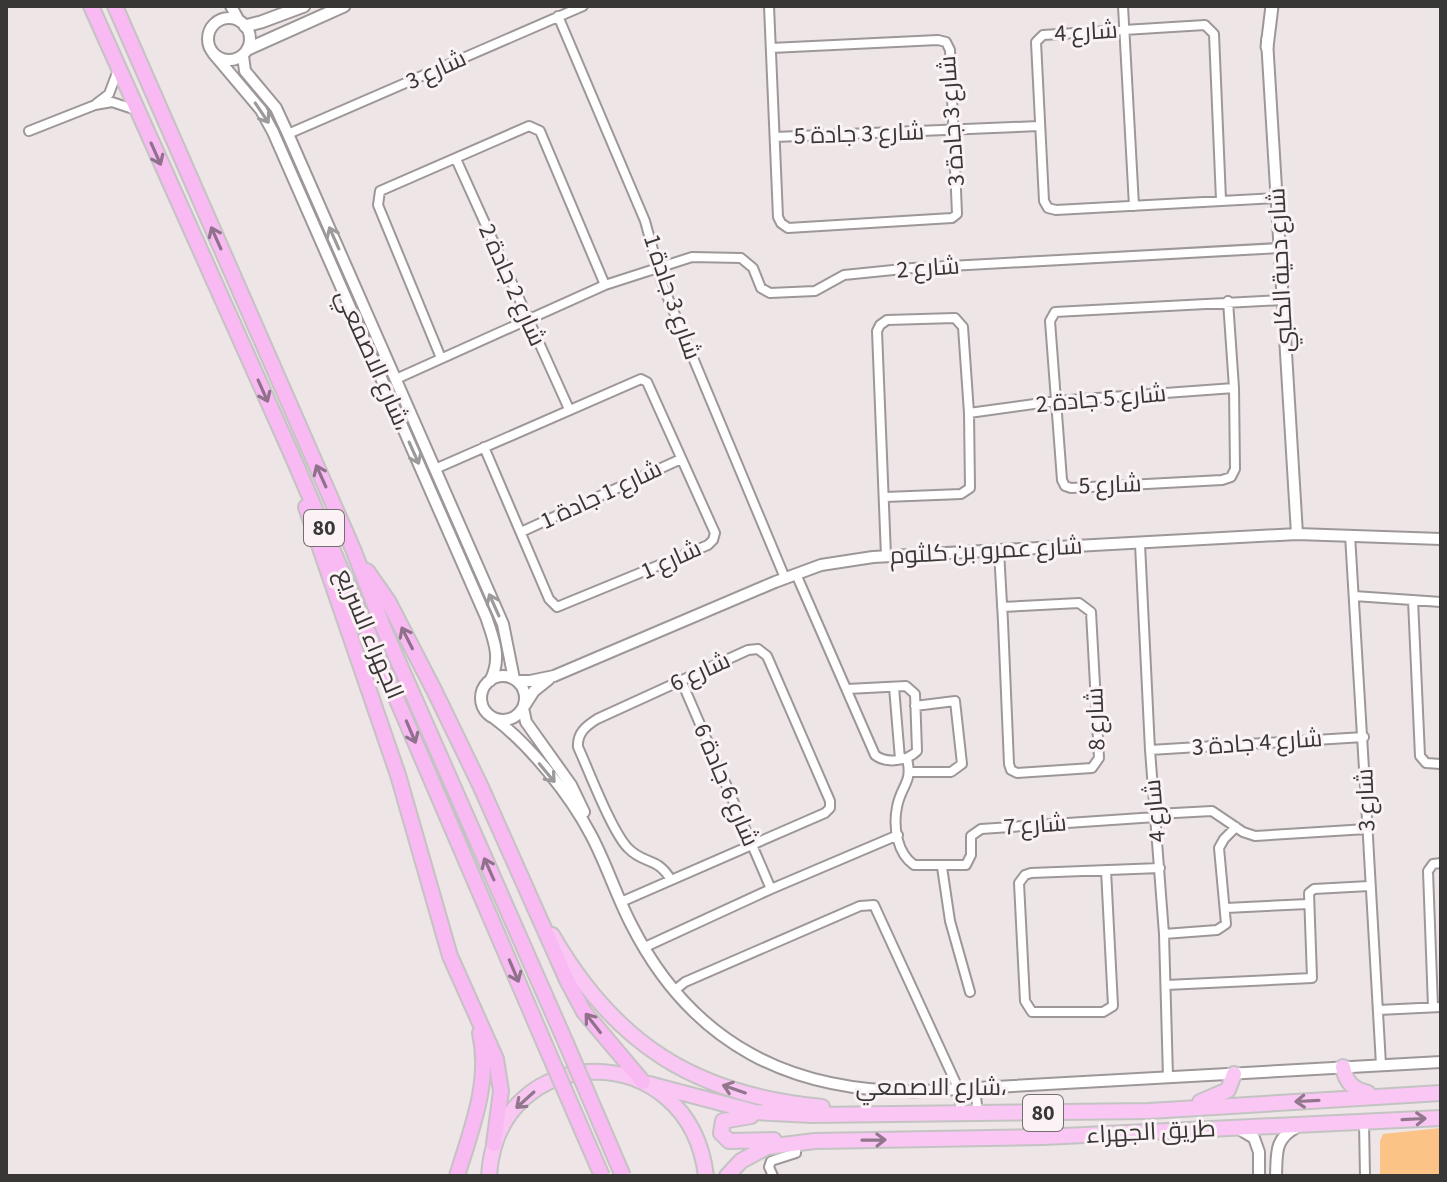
<svg xmlns="http://www.w3.org/2000/svg" width="1447" height="1182" viewBox="0 0 1447 1182" font-family="'Source Sans 3',Cairo,sans-serif">
<style>
.green{fill:#fbc385}
.lines{fill:none;stroke-linecap:round;stroke-linejoin:round}
.minor-casing{stroke:#9e9798;stroke-width:12}
.tertiary-casing{stroke:#9e9798;stroke-width:14}
.secondary-casing{stroke:#9e9798;stroke-width:15}
.trunk-casing{stroke:#c4c3c3;stroke-width:18}
.motorway-casing{stroke:#c4c3c3;stroke-width:18}
.minor{stroke:#fff;stroke-width:8}
.tertiary{stroke:#fff;stroke-width:10}
.secondary{stroke:#fff;stroke-width:11}
.trunk{stroke:#fac7f4;stroke-width:14}
.motorway{stroke:#f9b9f2;stroke-width:14}
.motorway-bridge-casing{stroke:#c4c3c3;stroke-width:18;stroke-linecap:butt}
.motorway-bridge{stroke:#f9b9f2;stroke-width:14}
.oneway{stroke:#9c9a9a}
.oneway2{stroke:#8f718b}
.oneway3{stroke:#90778c}
.labels{text-anchor:middle;dominant-baseline:central;stroke-width:6;stroke-linejoin:round;paint-order:stroke}
.shield{fill:#faf2f4;stroke:#736e6f;stroke-width:2}
.shield-label{font-size:22px;font-weight:bold;fill:#393636}
.street-label{font-size:24px;fill:#393636;stroke:#faf2f4}
</style>
<rect width="100%" height="100%" fill="#ede5e6"/>
<path class="green" d="M1441 1128V1176H1380V1141L1383 1134Z"/>
<g class="lines">
<defs>
<path id="minor" d="M769 6 778 217 781 223 788 228 952 218 957 214 950 50 946 42 938 40 771 48
M1123 6 1134 206
M558 16 645 221 663 286 785 578
M96 104 109 94 118 70
M29 131 95 105 112 102 136 110
M288 134 583 6
M775 137 1039 126
M456 159 569 409
M1221 200 1214 34 1205 25 1043 35 1036 42 1044 201 1048 208 1056 210 1277 198
M1228 301 1234 388 1235 469 1231 477 1222 480 1071 488 1065 486 1062 480 1050 321 1055 312 1283 300
M441 358 378 205 380 191 529 126 540 131 605 285
M396 379 605 285 692 257 741 258 753 268 761 288 770 293 815 291 844 275 913 268 1279 248
M969 413 1056 401 1234 388
M435 469 641 379 647 382 715 533 713 540 708 545 557 607 549 599 484 447
M885 497 961 494 970 488 969 413 963 327 955 318 887 320 880 325 877 331 886 556
M521 532 681 459
M1350 535C1362 712 1370 888 1381 1065
M1140 544 1150 750 1164 934 1168 1077
M999 551 1003 622 1009 764 1011 770 1017 773 1092 768 1099 758 1091 612 1079 603 1002 607
M796 574 875 755C886 764 907 761 917 751L915 694 906 686 847 689
M1354 596 1441 602
M1413 600 1420 756 1426 763 1441 764
M681 680 771 889
M894 687 900 759
M1150 750 1364 737
M907 759C913 783 901 785 897 807 893 827 897 853 914 865H966L971 855V836L981 829 1156 817
M911 772H951L962 764 955 701 915 706
M1156 814 1212 811 1243 832 1255 836 1367 829
M942 867 950 921 970 992
M1106 870 1113 1006 1103 1012H1032L1025 1001 1019 883 1025 875 1031 873 1160 868
M621 902 825 813 830 808V801L767 656 758 649 748 650 597 719C586 726 577 733 578 747 589 771 612 832 628 848 644 865 657 856 671 880
M1226 908 1308 904
M1164 934 1217 930 1226 924 1219 848 1224 839 1236 827
M645 947 771 889 898 835
M1166 985 1312 978 1309 893 1314 889 1369 886
M675 990 685 982 860 906 874 905 959 1090 961 1113
M1433 1007 1428 871 1433 864 1441 863
M1378 1010 1441 1007
M975 1089 978 1113
M1364 1122 1365 1176
M773 1176 769 1167 771 1161 796 1153V1143"/>
<path id="tertiary" d="M231 6 239 21
M208 39a21 21 0 1 1 42 0a21 21 0 1 1-42 0Z
M1267 40 1297 534
M213 53 261 110 273 132 486 617C494 640 502 659 490 681
M243 56 245 71 276 108 288 134 503 624 514 679
M481 698a22 22 0 1 1 44 0a22 22 0 1 1-44 0Z
M517 681H530L554 676 775 582 821 565 873 557 1297 534 1441 539
M525 705 534 691 549 679
M523 708 526 722 571 785 584 812
M494 718C530 745 570 795 591 835 606 863 616 895 631 924 692 1045 792 1094 924 1091L1441 1062
M1239 1129 1254 1138 1259 1152V1176
M1276 1176C1277 1153 1274 1139 1297 1127"/>
<path id="secondary" d="M245 26 261 22 304 6
M1267 47 1272 6
M248 49 344 6"/>
<path id="trunk" d="M552 935C615 1044 695 1095 822 1107
M1343 1067C1346 1083 1353 1089 1368 1093
M649 1084 755 1112 812 1115 1149 1111 1441 1093
M1200 1102 1228 1090 1234 1074
M751 1116 723 1121 721 1133 729 1141 774 1140
M489 1176C497 1039 689 1035 706 1176
M727 1176 741 1161 767 1147 815 1141 1043 1137 1441 1118"/>
<path id="motorway" d="M91 6 291 453 549 1054
M115 6 353 549 384 629 566 1043
M306 507 398 775 450 956 496 1059 501 1091 494 1144
M367 571 388 601 435 692 480 785 567 980 584 1012 643 1082
M457 1176C471 1130 491 1082 480 1033"/>
</defs>
<use href="#minor" class="minor-casing"/>
<use href="#tertiary" class="tertiary-casing"/>
<use href="#secondary" class="secondary-casing"/>
<use href="#trunk" class="trunk-casing"/>
<use href="#motorway" class="motorway-casing"/>
<use href="#minor" class="minor"/>
<use href="#tertiary" class="tertiary"/>
<use href="#secondary" class="secondary"/>
<use href="#trunk" class="trunk"/>
<use href="#motorway" class="motorway"/>
<defs>
<path id="motorway-bridge" d="M566 1043 623 1176
M549 1054 602 1176"/>
</defs>
<use href="#motorway-bridge" class="motorway-bridge-casing"/>
<use href="#motorway-bridge" class="motorway-bridge"/>
</g>
<defs><path id="oneway-shaft" d="M-6 0H5M1.5-3L5.5 0L1.5 3" fill="none" stroke-width="1.6" stroke-linecap="round" stroke-linejoin="round" transform="scale(2)"/></defs>
<g class="oneway">
<use href="#oneway-shaft" transform="translate(262 113) rotate(56)"/>
<use href="#oneway-shaft" transform="translate(334 238) rotate(-114)"/>
<use href="#oneway-shaft" transform="translate(414 453) rotate(66)"/>
<use href="#oneway-shaft" transform="translate(494 605) rotate(-114)"/>
<use href="#oneway-shaft" transform="translate(547 773) rotate(50)"/>
</g>
<g class="oneway2">
<use href="#oneway-shaft" transform="translate(156 154) rotate(66)"/>
<use href="#oneway-shaft" transform="translate(216 238) rotate(-114)"/>
<use href="#oneway-shaft" transform="translate(263 391) rotate(66)"/>
<use href="#oneway-shaft" transform="translate(321 476) rotate(-114)"/>
<use href="#oneway-shaft" transform="translate(407 638) rotate(-117)"/>
<use href="#oneway-shaft" transform="translate(411 732) rotate(67)"/>
<use href="#oneway-shaft" transform="translate(489 869) rotate(-114)"/>
<use href="#oneway-shaft" transform="translate(514 971) rotate(67)"/>
<use href="#oneway-shaft" transform="translate(593 1023) rotate(-128)"/>
</g>
<g class="oneway3">
<use href="#oneway-shaft" transform="translate(734 1089) rotate(-161)"/>
<use href="#oneway-shaft" transform="translate(525 1100) rotate(138)"/>
<use href="#oneway-shaft" transform="translate(1307 1101) rotate(177)"/>
<use href="#oneway-shaft" transform="translate(1414 1119) rotate(-3)"/>
<use href="#oneway-shaft" transform="translate(874 1140) rotate(-1)"/>
</g>
<g class="labels">
<g class="shield">
<rect x="304" y="510" width="40" height="36" rx="6"/>
<rect x="1023" y="1095" width="40" height="36" rx="6"/>
</g>
<g class="shield-label">
<text x="324" y="528">80</text>
<text x="1043" y="1113">80</text>
</g>
<g class="street-label">
<text transform="translate(1086 32) rotate(-3)">شارع 4</text>
<text transform="translate(436 70) rotate(-24)">شارع 3</text>
<text transform="translate(952 121) rotate(-94)">شارع 3 جادة 3</text>
<text transform="translate(859 134) rotate(-2)">شارع 3 جادة 5</text>
<text transform="translate(928 268) rotate(-4)">شارع 2</text>
<text transform="translate(1281 270) rotate(-93)">شارع دحية الكلبي</text>
<text transform="translate(512 285) rotate(66)">شارع 2 جادة 2</text>
<text transform="translate(672 297) rotate(71)">شارع 3 جادة 1</text>
<text transform="translate(373 360) rotate(66)">شارع الاصمعي،</text>
<text transform="translate(1101 399) rotate(-5)">شارع 5 جادة 2</text>
<text transform="translate(1110 485) rotate(-2)">شارع 5</text>
<text transform="translate(601 495) rotate(-25)">شارع 1 جادة 1</text>
<text transform="translate(986 551) rotate(-3)">شارع عمرو بن كلثوم</text>
<text transform="translate(671 560) rotate(-24)">شارع 1</text>
<text transform="translate(369 634) rotate(67)">الجهراء السريع</text>
<text transform="translate(700 672) rotate(-24)">شارع 6</text>
<text transform="translate(1096 719) rotate(-92)">شارع 8</text>
<text transform="translate(1257 743) rotate(-4)">شارع 4 جادة 3</text>
<text transform="translate(726 785) rotate(67)">شارع 6 جادة 6</text>
<text transform="translate(1366 800) rotate(-92)">شارع 3</text>
<text transform="translate(1155 811) rotate(-95)">شارع 4</text>
<text transform="translate(1035 825) rotate(-4)">شارع 7</text>
<text x="931" y="1087">شارع الاصمعي،</text>
<text transform="translate(1151 1132) rotate(-3)">طريق الجهراء</text>
</g>
</g>
<rect width="1447" height="1182" fill="none" stroke="#393636" stroke-width="16"/>
</svg>
